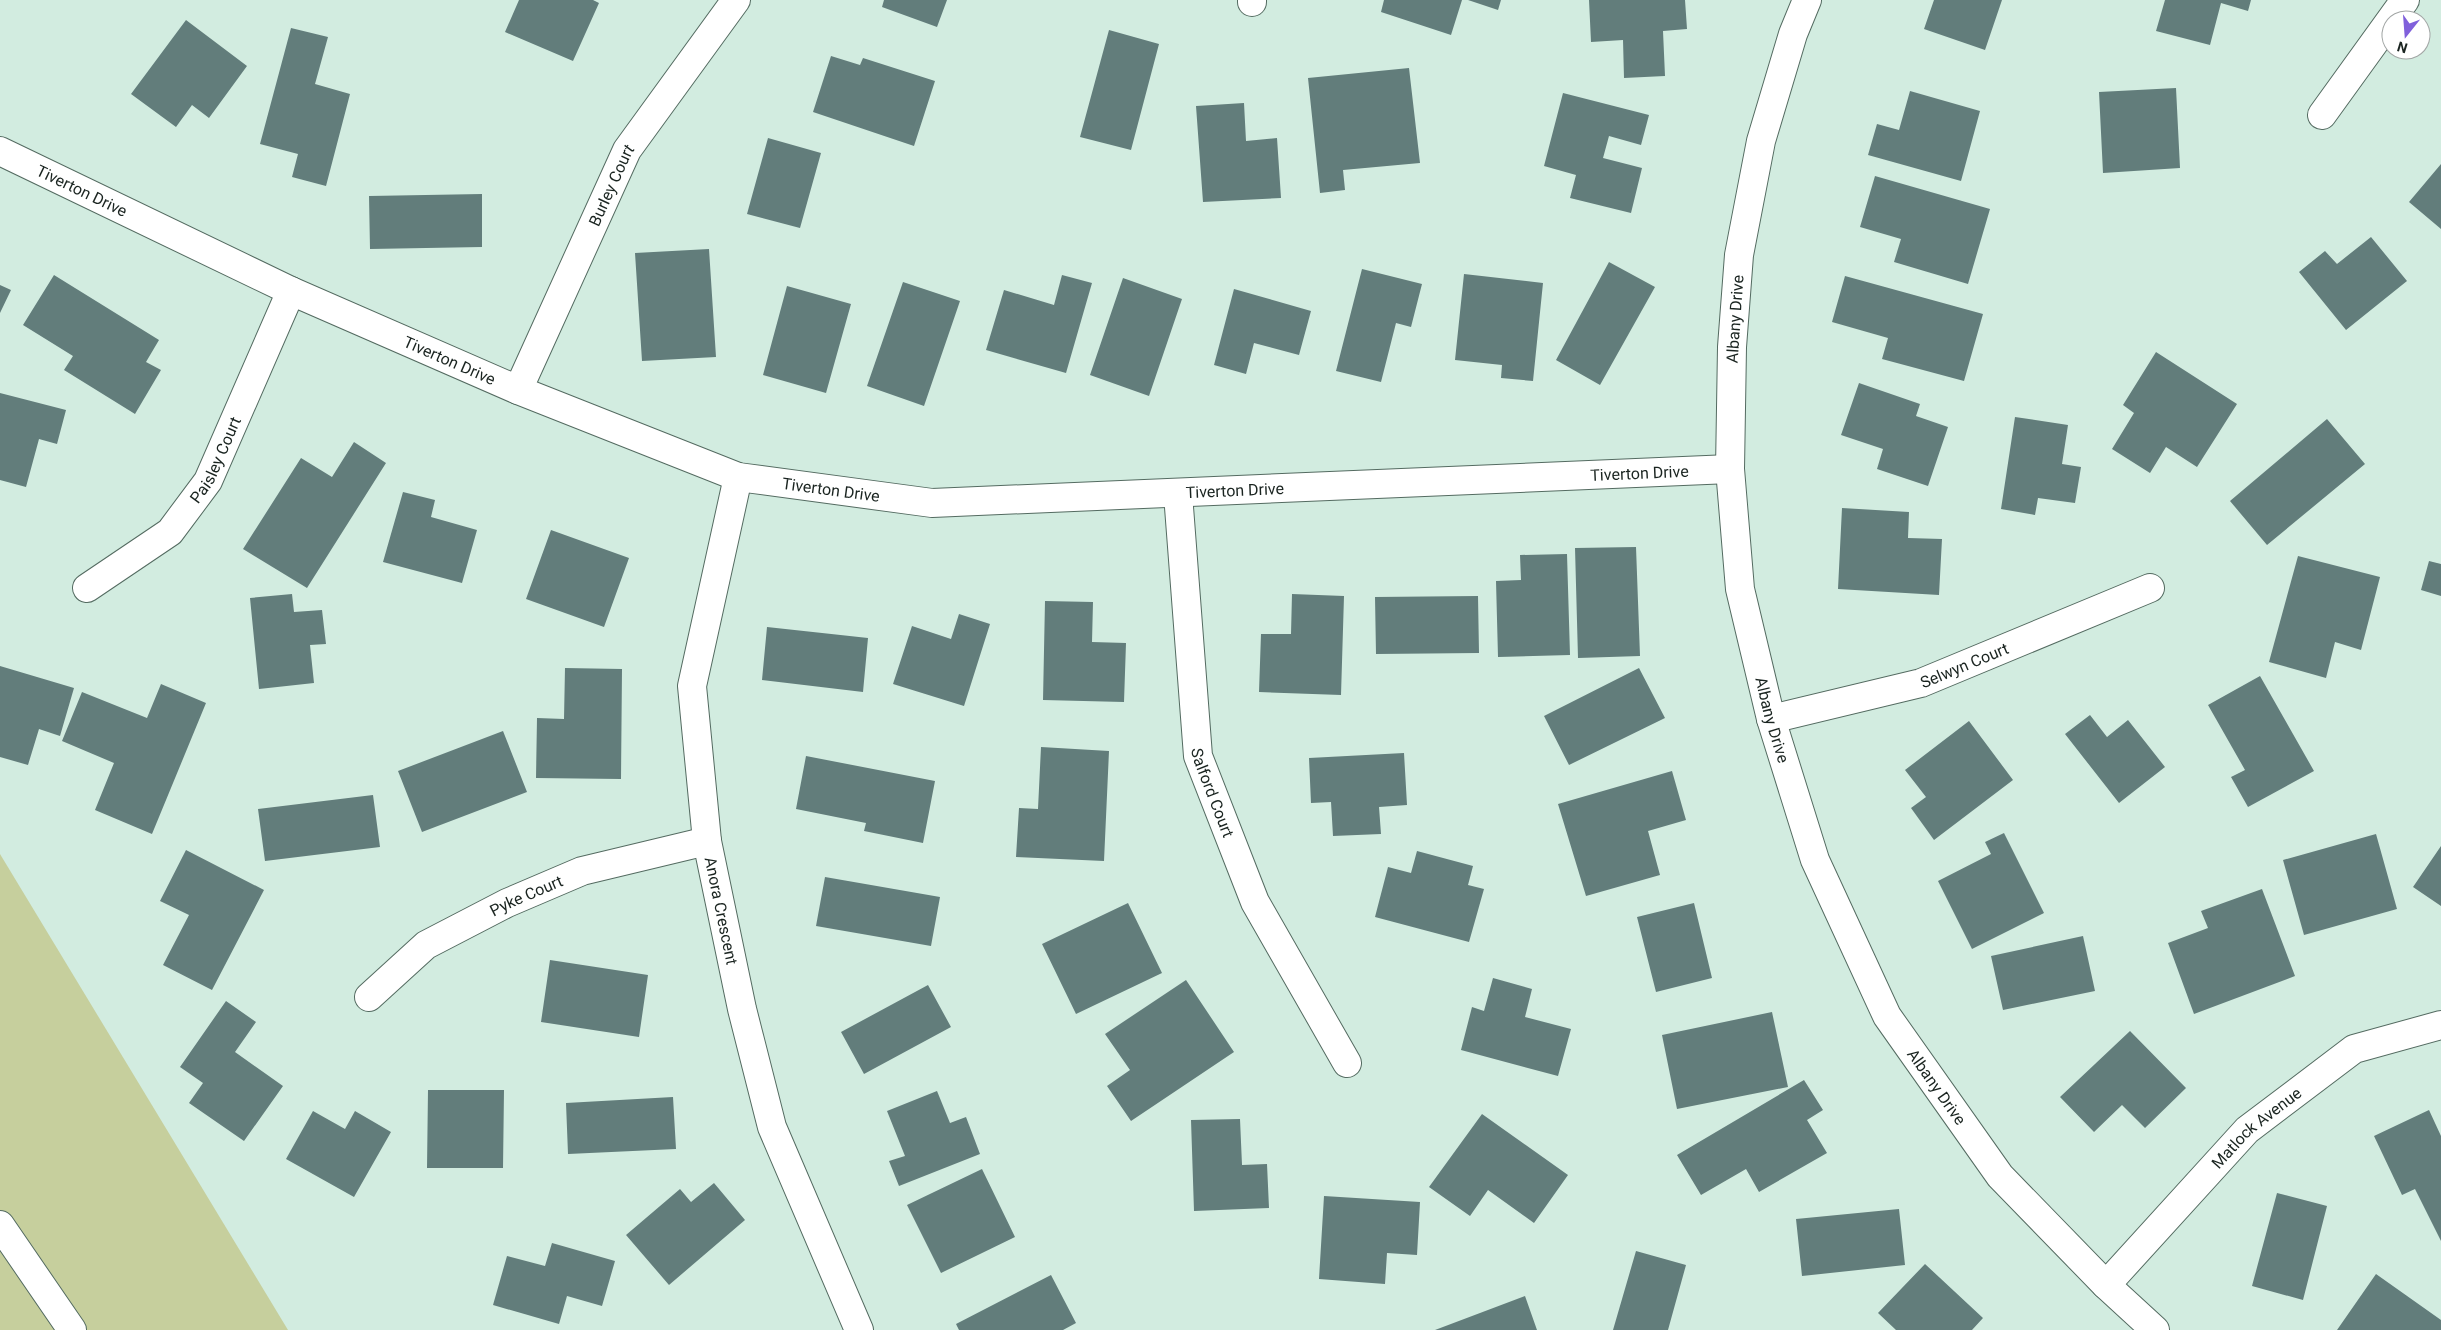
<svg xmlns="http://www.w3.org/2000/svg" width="2441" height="1330" viewBox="0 0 2441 1330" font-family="Roboto,sans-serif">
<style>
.green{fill:#c6cf9d}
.building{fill:#627d7b}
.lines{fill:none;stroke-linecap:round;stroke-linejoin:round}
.minor-casing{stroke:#546b61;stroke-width:30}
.tertiary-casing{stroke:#546b61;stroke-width:30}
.motorway-casing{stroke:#546b61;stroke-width:30}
.minor{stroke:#fff;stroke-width:28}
.tertiary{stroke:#fff;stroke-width:28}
.motorway{stroke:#fff;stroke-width:28}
.labels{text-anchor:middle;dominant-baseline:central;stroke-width:4;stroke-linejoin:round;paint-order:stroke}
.street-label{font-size:16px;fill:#1a2420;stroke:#fff}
</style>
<rect width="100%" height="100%" fill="#d2ece0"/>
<path class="green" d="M0 854 288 1330H0Z"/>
<path class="building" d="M519 0H593L599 3 573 61 505 32Z
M884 0H947L937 27 882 7Z
M1384 0H1462L1451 35 1381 12Z
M1468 0H1501L1498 10Z
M1589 0H1685L1687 29 1663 31 1665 76 1624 78 1623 40 1591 42Z
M1934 0H2002L1985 50 1924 29Z
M2165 0H2251L2248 11 2221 3 2210 45 2156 31Z
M186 20 247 66 209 118 192 105 176 127 131 94Z
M291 28 328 37 315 84 350 94 326 186 292 177 298 154 260 144Z
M1109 30 1159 44 1131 150 1080 137Z
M831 56 860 65 863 58 935 81 914 146 813 112Z
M1409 68 1420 163 1343 170 1345 190 1320 193 1308 78Z
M2176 88 2180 168 2103 173 2099 92Z
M1910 91 1980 111 1961 181 1868 155 1877 124 1899 130Z
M1563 93 1649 115 1641 145 1609 136 1603 158 1642 168 1631 213 1570 198 1576 175 1544 166Z
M1244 103 1246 141 1277 138 1281 198 1203 202 1196 106Z
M768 138 821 153 800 228 747 214Z
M2441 164V229L2409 202Z
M1875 176 1990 209 1968 284 1894 262 1901 239 1860 227Z
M482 194V247L370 249 369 196Z
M2371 237 2407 281 2346 330 2299 272 2325 251 2337 264Z
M709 249 716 357 642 361 635 253Z
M1609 262 1655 287 1600 385 1556 360Z
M1362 269 1422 284 1411 327 1396 323 1381 382 1336 371Z
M1464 274 1543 283 1533 381 1501 378 1502 365 1455 360Z
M54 275 159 340 146 362 161 370 135 414 64 370 73 356 23 325Z
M1062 275 1092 283 1066 373 986 350 1004 290 1054 305Z
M1845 276 1983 314 1964 381 1882 359 1888 338 1832 322Z
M1123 278 1182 299 1149 396 1090 375Z
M903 282 960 301 924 406 867 386Z
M0 285 11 290 0 313Z
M787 286 851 304 826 393 763 375Z
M1234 289 1311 311 1299 355 1254 343 1246 374 1214 365Z
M2156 352 2237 404 2197 467 2166 447 2150 473 2112 449 2134 413 2123 405Z
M1859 383 1920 404 1916 416 1948 427 1928 486 1877 469 1883 449 1841 435Z
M0 393 66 410 57 444 39 439 26 487 0 480Z
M2015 417 2068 425 2062 464 2081 467 2075 503 2038 498 2035 515 2001 509Z
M2327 419 2365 464 2267 545 2230 501Z
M354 442 386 463 307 588 243 549 301 458 332 477Z
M403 492 435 500 431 517 477 530 462 583 383 562Z
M1842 508 1909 512 1908 538 1942 539 1939 595 1838 589Z
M551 530 629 558 604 627 526 599Z
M1636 547 1640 656 1578 658 1575 548Z
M1567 554 1570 655 1498 657 1496 581 1521 580 1520 555Z
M2298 556 2380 577 2361 650 2335 642 2326 678 2269 662Z
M2429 561 2441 564V596L2421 590Z
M292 594 294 612 322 610 326 644 310 645 314 683 259 689 250 598Z
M1292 594 1344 596 1341 695 1259 692 1261 634H1291Z
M1478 596 1479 653 1376 654 1375 597Z
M1045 601 1093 602 1092 642 1126 643 1124 702 1043 700Z
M959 614 990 624 964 706 893 684 912 626 951 639Z
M767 627 868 638 863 692 762 680Z
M0 666 74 688 60 736 39 729 28 765 0 757Z
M565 668 622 669 621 779 536 778 537 718 564 719Z
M1639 668 1665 718 1569 765 1544 716Z
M2260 676 2314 771 2248 807 2231 777 2245 770 2208 705Z
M161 684 206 703 152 834 95 810 114 763 62 741 82 692 147 718Z
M2090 715 2107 737 2128 720 2165 767 2119 803 2065 734Z
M1969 721 2013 780 1934 840 1911 808 1926 797 1905 770Z
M503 731 527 792 422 832 398 771Z
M1041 747 1109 751 1104 861 1016 857 1019 808 1038 809Z
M1404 753 1407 805 1379 807 1381 834 1333 836 1331 802 1311 803 1309 758Z
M806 756 935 781 923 843 864 831 866 823 796 809Z
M1672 771 1686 820 1648 831 1660 875 1586 896 1558 804Z
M373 795 380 847 265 861 258 809Z
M2004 833 2044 913 1972 949 1938 881 1991 854 1985 842Z
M2376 834 2397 909 2304 935 2283 860Z
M2441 846V906L2413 887Z
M186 850 264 890 212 990 163 965 189 915 160 901Z
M1417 851 1473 866 1468 885 1484 889 1469 942 1375 917 1388 867 1411 873Z
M825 877 940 897 931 946 816 926Z
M2262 889 2295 976 2194 1014 2168 943 2208 928 2201 911Z
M1128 903 1162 973 1076 1014 1042 944Z
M1694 903 1712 978 1656 992 1637 917Z
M2083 936 2095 991 2003 1010 1991 956Z
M550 960 648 975 639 1037 541 1022Z
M1493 978 1532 989 1525 1017 1571 1029 1558 1076 1461 1050 1472 1007 1484 1011Z
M1186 980 1234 1052 1131 1121 1107 1086 1130 1070 1105 1034Z
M928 985 951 1027 864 1074 841 1032Z
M226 1001 256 1022 235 1052 283 1086 244 1141 189 1103 203 1083 180 1067Z
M1772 1012 1788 1087 1677 1109 1662 1035Z
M2130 1031 2186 1088 2145 1128 2122 1105 2094 1132 2060 1097Z
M1804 1080 1823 1110 1807 1120 1827 1153 1759 1192 1746 1169 1701 1195 1677 1155Z
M428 1090H504L503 1168H427Z
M937 1091 950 1123 966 1117 980 1154 899 1186 889 1161 905 1156 887 1111Z
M673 1097 676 1149 568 1154 566 1103Z
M2429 1110 2441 1136V1241L2415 1189 2402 1195 2374 1136Z
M313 1111 345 1129 355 1111 391 1132 354 1197 286 1159Z
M1482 1114 1568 1175 1534 1223 1488 1190 1470 1216 1429 1187Z
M1240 1119 1242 1165 1267 1164 1269 1208 1194 1211 1191 1120Z
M982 1169 1015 1237 941 1273 907 1205Z
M714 1183 745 1220 669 1285 626 1235 680 1189 691 1202Z
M2277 1193 2327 1206 2303 1300 2252 1286Z
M1324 1196 1420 1202 1417 1255 1387 1253 1385 1284 1319 1279Z
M1899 1209 1905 1265 1802 1276 1796 1219Z
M552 1243 615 1261 602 1306 567 1296 559 1324 493 1305 507 1256 545 1266Z
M1636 1251 1686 1265 1668 1330H1613Z
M1925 1264 1983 1318 1972 1330H1896L1878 1313Z
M2376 1274 2441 1320V1330H2337Z
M1051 1275 1076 1323 1063 1330H959L956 1324Z
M1525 1296 1537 1330H1435Z"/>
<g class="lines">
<defs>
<g id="minor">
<path d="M1252 2V0"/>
<path d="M2322 115 2405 0"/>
<path id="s1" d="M0 151 291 291 518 390 738 477 932 503 1730 469"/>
<path id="s2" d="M518 390 627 150 736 0"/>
<path id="s3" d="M738 477 692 686 707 841 742 1009 772 1127 859 1330"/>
<path id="s4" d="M1178 494 1198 756 1255 902 1347 1063"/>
<path id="s5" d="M87 588 170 532 208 481 291 291"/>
<path id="s6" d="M1771 719 1921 683 2150 588"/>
<path id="s7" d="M369 997 426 945 507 903 582 871 707 841"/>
<path id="s8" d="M2106 1285 2247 1130 2354 1049 2441 1025"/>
</g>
<g id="tertiary">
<path id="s9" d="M1807 0 1793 34 1761 141 1739 255 1732 347 1730 469 1740 589 1771 719 1815 860 1887 1016 2000 1176 2106 1285 2155 1330"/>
</g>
<path id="motorway" d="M0 1225 72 1330"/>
</defs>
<use href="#minor" class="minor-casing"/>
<use href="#tertiary" class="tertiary-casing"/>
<use href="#motorway" class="motorway-casing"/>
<use href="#minor" class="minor"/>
<use href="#tertiary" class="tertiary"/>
<use href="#motorway" class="motorway"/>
</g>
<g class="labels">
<g class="street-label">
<text stroke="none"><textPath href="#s2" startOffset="225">Burley Court</textPath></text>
<text stroke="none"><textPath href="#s1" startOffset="91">Tiverton Drive</textPath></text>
<text transform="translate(1735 319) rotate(-86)">Albany Drive</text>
<text stroke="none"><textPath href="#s1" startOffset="496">Tiverton Drive</textPath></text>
<text stroke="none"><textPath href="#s5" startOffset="186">Paisley Court</textPath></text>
<text stroke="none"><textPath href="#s1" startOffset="1711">Tiverton Drive</textPath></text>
<text stroke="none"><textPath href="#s1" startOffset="901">Tiverton Drive</textPath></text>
<text stroke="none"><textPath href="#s1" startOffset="1306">Tiverton Drive</textPath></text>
<text stroke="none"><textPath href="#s6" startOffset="201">Selwyn Court</textPath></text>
<text stroke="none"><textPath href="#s9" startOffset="734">Albany Drive</textPath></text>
<text stroke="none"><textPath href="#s4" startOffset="302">Salford Court</textPath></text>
<text stroke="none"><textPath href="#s7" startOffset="189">Pyke Court</textPath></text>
<text stroke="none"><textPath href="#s3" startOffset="441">Anora Crescent</textPath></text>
<text stroke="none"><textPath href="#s9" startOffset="1139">Albany Drive</textPath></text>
<text stroke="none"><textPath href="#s8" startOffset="218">Matlock Avenue</textPath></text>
</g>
</g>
<g transform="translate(2406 35) rotate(197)"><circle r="24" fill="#ffffff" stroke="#a3a7a6"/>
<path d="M0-4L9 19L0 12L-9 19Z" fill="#8060db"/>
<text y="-8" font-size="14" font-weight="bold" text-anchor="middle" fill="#1a2420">N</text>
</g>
</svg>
